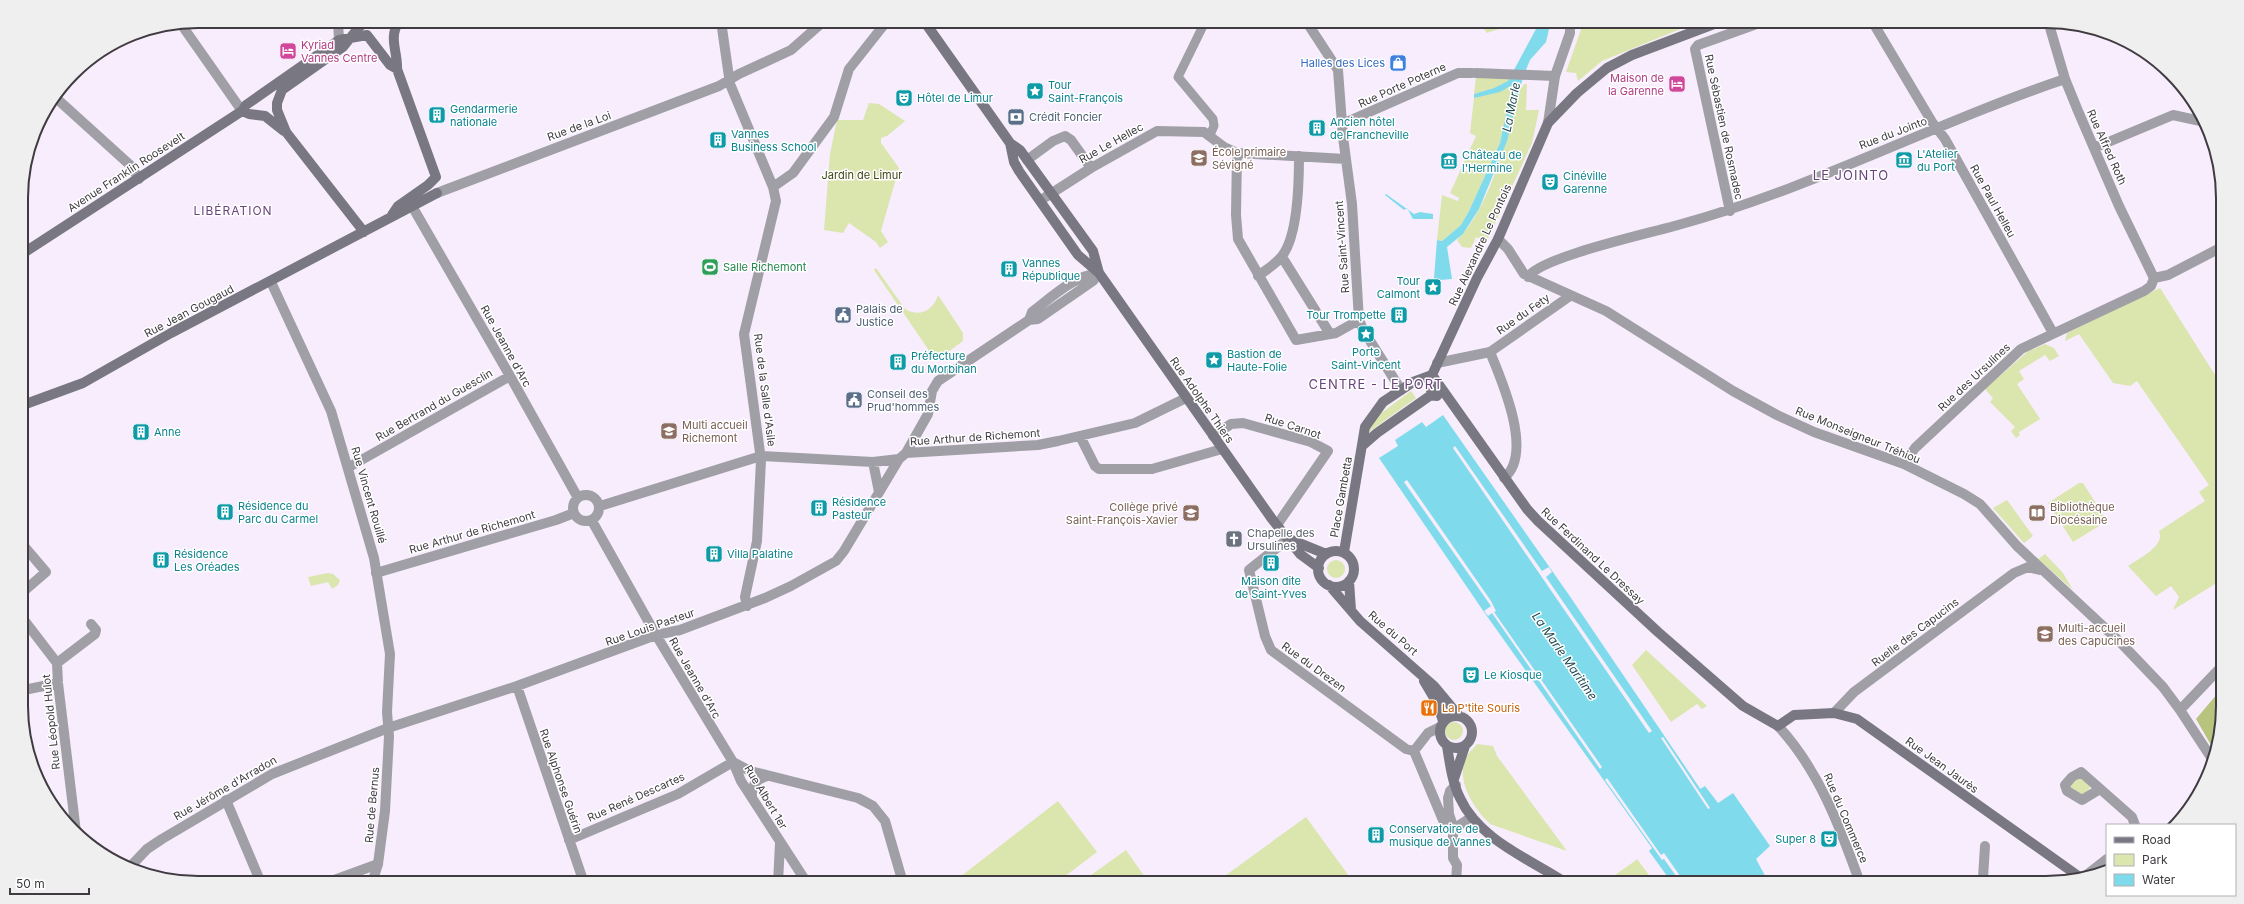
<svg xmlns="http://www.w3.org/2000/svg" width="2244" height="904" viewBox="0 0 2244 904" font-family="Inter,sans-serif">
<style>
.green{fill:#dbe5ae}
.forest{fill:#b8c37e}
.water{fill:#7fdbec}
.pier{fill:#f7edfd}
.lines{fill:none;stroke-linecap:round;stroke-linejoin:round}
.pedestrian{stroke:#a09fa6;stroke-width:9}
.minor{stroke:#a09fa6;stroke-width:10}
.tertiary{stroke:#a09fa6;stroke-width:10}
.secondary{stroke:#797882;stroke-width:10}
.labels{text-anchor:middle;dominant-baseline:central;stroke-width:3;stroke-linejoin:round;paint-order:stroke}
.hotel-label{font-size:11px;fill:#b23c85;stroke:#fff;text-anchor:start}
.shop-label{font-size:11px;fill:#366cbe;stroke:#fff;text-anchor:end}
.culture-label{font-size:11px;fill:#0d838f;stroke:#fff;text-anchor:start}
.street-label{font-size:11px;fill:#3f3b41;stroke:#fff}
.service-label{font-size:11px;fill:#4e5e75;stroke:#fff;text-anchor:start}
.education-label{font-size:11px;fill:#785e54;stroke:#fff;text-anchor:start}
.park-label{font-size:11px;fill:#414815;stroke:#fff}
.leisure-label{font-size:11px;fill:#27864d;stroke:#fff;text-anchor:start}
.worship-label{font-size:11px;fill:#5b616d;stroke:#fff;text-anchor:start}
.food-label{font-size:11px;fill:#c56008;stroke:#fff;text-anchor:start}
.water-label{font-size:12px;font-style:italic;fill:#224c54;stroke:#fff}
.neighbourhood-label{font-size:12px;letter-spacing:1px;fill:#6a437c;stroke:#fff}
.quarter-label{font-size:13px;letter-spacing:1px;fill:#6a437c;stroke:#fff}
.rim{fill:none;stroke:#3f3b41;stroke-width:2}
</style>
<rect width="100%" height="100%" fill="#f7edfd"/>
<path class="green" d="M1477 21H1522L1487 33Z
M1584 21H1700L1602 61 1578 81 1576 73 1566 72Z
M1476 77 1509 78V81L1494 88 1474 94Z
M1524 84H1527L1526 110H1539L1532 143 1487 241 1476 237 1471 248 1462 247 1457 240C1490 209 1509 132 1519 88L1523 87Z
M1512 85 1500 143 1469 211 1461 225 1442 241 1437 240 1442 195 1458 201 1459 198 1450 193 1461 169 1469 172 1471 169 1463 164 1476 136 1470 133 1474 98Z
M869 103 879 104 905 121 887 136 881 138V143L899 168 881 231 888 242 880 248 876 242 849 223 843 233 824 230 830 154 837 120H863Z
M876 268 905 309C919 318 934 310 938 295L963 333V341L941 357 926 356 928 349 874 270Z
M2160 288 2222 386V465L2218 468 2222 475 2223 579 2173 610 2179 597 2171 586 2156 596 2128 566C2138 559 2166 546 2159 531L2205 501 2199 492 2209 485 2137 381 2130 386 2113 383 2079 334 2065 341 2067 333Z
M2045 344 2054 348 2059 356 2050 361 2045 355 2019 371 2024 379 2017 384 2040 419 2019 432 2020 435 2016 438 2011 431 2015 427 1990 402 1993 398 1985 389 2027 352Z
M1411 391 1416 398 1366 434 1376 417Z
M2079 483H2083L2107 521 2073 542 2048 503Z
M2007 500 2033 536 2024 543 1993 508Z
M2045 554 2063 573 2073 590 2038 559Z
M1327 569a9 9 0 1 1 18 0a9 9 0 1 1-18 0Z
M328 573 333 574 340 580 338 585 332 589 328 582 311 586 308 577Z
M1646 650 1707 706 1702 709 1697 704 1671 722 1632 665Z
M1445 731a9 9 0 1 1 18 0a9 9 0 1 1-18 0Z
M1477 744 1493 746 1497 756 1567 851 1490 824C1474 809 1454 779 1467 756 1469 752 1474 748 1477 744Z
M2079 777 2091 786 2086 793 2080 795 2071 788V785Z
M1058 801 1097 852 1056 883H964L960 877Z
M1306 817 1354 883H1215Z
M1126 850 1149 883H1080Z
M1637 859 1655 883 1605 882 1635 861Z"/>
<path class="forest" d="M2223 687V706L2215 752 2196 719Z"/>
<path class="water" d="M1538 21H1551L1546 42 1530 60 1523 77 1507 141 1479 209 1463 234 1447 247 1452 279 1440 280 1434 278 1437 240 1442 241 1461 225 1469 211 1500 143 1512 85 1500 92 1474 98V94L1494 88 1508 81 1536 29Z
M1386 194 1414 214 1420 212 1433 214V219H1413L1407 208 1404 210 1385 195Z
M1443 415 1569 595 1699 787 1700 789 1705 786 1718 803 1733 793 1770 846 1756 859 1769 883H1672L1649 851 1652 848 1484 612 1379 458 1398 446 1395 440 1422 422 1426 427Z"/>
<path class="pier" d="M1455 446 1542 571 1549 567 1550 569 1552 572 1546 577 1652 731 1649 733 1453 448Z
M1407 480 1491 601 1496 611 1494 612 1602 767 1600 769 1492 613 1488 616 1484 611 1491 606 1404 482Z
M1663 737 1710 808 1708 809 1661 738Z
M1607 778 1661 855 1664 853 1685 883H1681L1664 859 1662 860 1605 780Z"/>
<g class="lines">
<path class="pedestrian" d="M1203 21 1202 28 1178 77 1213 119 1214 126 1210 135"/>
<path class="minor" d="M338 21 339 40
M721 21 730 84 773 187 776 201 744 334 761 460 757 541 745 597 747 606
M1306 21 1338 70 1343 137 1352 204 1359 320 1364 332
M1872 21 1932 122 1945 139 2053 333
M2048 21 2065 79 2078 111 2119 206 2154 278
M181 24 242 111
M1476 73 1555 76
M56 98 130 165 139 179
M1342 124 1458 73H1472
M2094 148 2173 115 2205 122
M1237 153 1236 215 1238 239 1296 340 1336 333 1359 320
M1027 160 1053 141 1065 136 1071 140 1091 168
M773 187 793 173 834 117 849 69 887 21
M437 193 719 86 739 74 791 50 824 21
M1041 200 1091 168 1157 131 1204 132 1224 147 1237 153 1346 159
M412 206 510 376 578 498
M1730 211 1695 49 1698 45 1765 21
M1498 239 1508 249 1524 274 1606 311 1733 391 1777 415 1814 432 1904 464 1964 494 1980 504 2017 546 2121 643 2163 687 2180 710 2214 762
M1282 257 1330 334
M1258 276C1266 270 1276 264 1282 256 1298 236 1299 182 1299 156
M1528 277C1540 257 1651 233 1678 225 1811 189 1934 123 2065 79
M2154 278 2168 275 2222 247
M1029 320 1032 312C1052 297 1073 276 1099 273
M1367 336 1401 390
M1490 352C1502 381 1534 454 1504 478
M1437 363 1490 352 1570 296
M1080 436 1095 466 1099 469H1152L1222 449
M1213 436 1231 424 1243 423 1311 442 1328 451 1277 525
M906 453 928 414 932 391 938 381 1029 320 1038 319 1093 281 1099 273
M873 462 879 492
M1904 464 1915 448 2021 349 2144 291 2151 286 2154 278
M349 467 510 376
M573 508a13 13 0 1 1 26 0a13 13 0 1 1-26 0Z
M600 506 761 456 873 462 899 459 906 453 1038 445 1058 441 1135 423 1186 398
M592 521 656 635 733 762 750 771 858 798 873 806 885 821 903 883
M1288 539 1249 570 1265 636 1271 650 1406 749 1414 751
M23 545 46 572 24 591
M376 573 556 520 574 513
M24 620 57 663 58 683 76 832
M57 663 95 634 96 630 91 624
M517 686 584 883
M24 690 58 683
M2180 710 2223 665
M1834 713 1854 692 2014 573 2028 567 2040 570
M1440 727 1428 733 1414 751 1443 820 1448 824 1458 826 1472 817
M388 728 517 686 656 635 680 630 765 598 791 586 836 561 844 551 899 459
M733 762 741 781 807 883
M1456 785 1450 791 1448 798 1449 814 1453 826V858L1457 865 1456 883
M2100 789 2082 800 2067 791 2065 785 2072 777 2081 772 2132 817 2135 825
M752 797C751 785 756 779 768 776
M226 800 261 883
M569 840 678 794 733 762
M1985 846 1983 878 1990 883
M2084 877 2107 859
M326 883 378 864
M778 883 780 843"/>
<path class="tertiary" d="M1548 123 1555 76 1570 33V21
M271 282 331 411 374 558 390 654 387 712 389 736 385 811 378 864 372 883
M1778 726C1819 770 1840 827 1860 883
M129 868 147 849 162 839 272 774 388 728"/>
<path class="secondary" d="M924 21 1010 143 1020 150 1093 251 1099 273
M242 111 249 114 265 116 284 131
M1010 143 1014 162 1019 171 1078 255 1099 273 1272 519 1300 554 1319 568
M392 215 398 206 428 185 436 177 397 69C398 52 388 38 399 21
M364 232 286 132 277 110V103L282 90 343 47 359 27 367 21
M22 254 242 111 246 105 339 40 367 35 390 65 397 69
M1432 375 1527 509 1538 521 1658 632 1743 706 1778 726 1794 715 1834 713 1857 719 2081 878
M1431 395 1432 375 1477 278 1498 239 1548 123 1577 93 1607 68 1632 55 1722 21
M23 405 83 383 171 333 437 193
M1362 446 1377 433 1431 395 1437 396
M1289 539 1326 554
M1318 569a18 18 0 1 1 36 0a18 18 0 1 1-36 0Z
M1344 552 1365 427 1383 402 1413 382 1432 375
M1349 581 1351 610
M1329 585 1360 621 1434 686 1459 716
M1424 681 1437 703 1443 721
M1440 732a16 16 0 1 1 32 0a16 16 0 1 1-32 0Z
M1447 746C1450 764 1452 782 1460 798 1479 840 1530 859 1566 883
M1454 779 1465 746"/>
</g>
<defs>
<symbol id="hotel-square" viewBox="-11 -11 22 22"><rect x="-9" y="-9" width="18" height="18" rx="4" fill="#d1479c" stroke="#fff"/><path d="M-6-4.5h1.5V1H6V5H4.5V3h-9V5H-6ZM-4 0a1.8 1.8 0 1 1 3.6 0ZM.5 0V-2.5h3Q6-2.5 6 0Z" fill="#fff"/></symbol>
<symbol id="shop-square" viewBox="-11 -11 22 22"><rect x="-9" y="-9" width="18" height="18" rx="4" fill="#3f7fe0" stroke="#fff"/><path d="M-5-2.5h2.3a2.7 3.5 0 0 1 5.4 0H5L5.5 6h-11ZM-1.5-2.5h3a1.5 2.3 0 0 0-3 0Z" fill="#fff"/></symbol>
<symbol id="sight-square" viewBox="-11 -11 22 22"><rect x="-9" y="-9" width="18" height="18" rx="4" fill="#0f9aa8" stroke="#fff"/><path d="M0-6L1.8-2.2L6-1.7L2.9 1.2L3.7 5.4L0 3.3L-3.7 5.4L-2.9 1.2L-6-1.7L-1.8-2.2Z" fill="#fff"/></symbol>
<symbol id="theatre-square" viewBox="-11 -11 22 22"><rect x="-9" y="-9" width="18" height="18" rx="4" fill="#0f9aa8" stroke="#fff"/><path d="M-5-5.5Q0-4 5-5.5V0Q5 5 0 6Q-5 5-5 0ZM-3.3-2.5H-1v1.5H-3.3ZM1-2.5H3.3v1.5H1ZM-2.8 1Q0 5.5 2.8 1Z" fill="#fff"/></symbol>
<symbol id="building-square" viewBox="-11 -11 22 22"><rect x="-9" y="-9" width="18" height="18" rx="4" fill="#0f9aa8" stroke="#fff"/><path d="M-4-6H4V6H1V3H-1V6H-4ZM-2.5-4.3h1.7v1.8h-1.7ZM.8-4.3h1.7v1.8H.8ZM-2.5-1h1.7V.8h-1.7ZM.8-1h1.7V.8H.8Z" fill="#fff"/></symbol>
<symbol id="bank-square" viewBox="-11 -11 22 22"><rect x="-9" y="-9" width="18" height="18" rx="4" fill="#5c6f8a" stroke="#fff"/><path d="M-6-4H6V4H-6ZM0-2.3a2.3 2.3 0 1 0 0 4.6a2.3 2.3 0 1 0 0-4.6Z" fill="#fff"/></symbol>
<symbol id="school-square" viewBox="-11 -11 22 22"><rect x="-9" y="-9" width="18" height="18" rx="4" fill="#8d6e63" stroke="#fff"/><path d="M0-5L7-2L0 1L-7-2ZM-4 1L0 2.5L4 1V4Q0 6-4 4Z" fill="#fff"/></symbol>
<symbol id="museum-square" viewBox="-11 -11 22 22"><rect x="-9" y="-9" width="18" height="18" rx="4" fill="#0f9aa8" stroke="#fff"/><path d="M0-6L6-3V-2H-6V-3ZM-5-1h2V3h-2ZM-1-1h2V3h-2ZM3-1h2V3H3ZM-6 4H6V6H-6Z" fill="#fff"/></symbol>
<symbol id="stadium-square" viewBox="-11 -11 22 22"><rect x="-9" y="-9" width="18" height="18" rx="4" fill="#2e9e5b" stroke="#fff"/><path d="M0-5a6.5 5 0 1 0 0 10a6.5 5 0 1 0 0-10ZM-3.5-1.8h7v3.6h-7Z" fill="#fff"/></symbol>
<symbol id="civic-square" viewBox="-11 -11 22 22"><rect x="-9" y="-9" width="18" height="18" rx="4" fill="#5c6f8a" stroke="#fff"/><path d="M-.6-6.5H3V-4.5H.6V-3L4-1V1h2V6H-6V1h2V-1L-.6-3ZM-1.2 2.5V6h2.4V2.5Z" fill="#fff"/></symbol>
<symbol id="library-square" viewBox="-11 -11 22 22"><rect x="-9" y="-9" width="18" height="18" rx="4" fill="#8d6e63" stroke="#fff"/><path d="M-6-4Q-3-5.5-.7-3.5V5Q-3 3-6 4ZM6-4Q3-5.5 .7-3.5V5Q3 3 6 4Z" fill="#fff"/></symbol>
<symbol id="church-square" viewBox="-11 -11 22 22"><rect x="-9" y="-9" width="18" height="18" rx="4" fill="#6b7280" stroke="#fff"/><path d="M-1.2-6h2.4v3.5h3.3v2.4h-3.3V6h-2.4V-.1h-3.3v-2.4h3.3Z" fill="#fff"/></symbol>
<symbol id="restaurant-square" viewBox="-11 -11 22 22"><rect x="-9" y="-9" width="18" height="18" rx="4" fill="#e8710a" stroke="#fff"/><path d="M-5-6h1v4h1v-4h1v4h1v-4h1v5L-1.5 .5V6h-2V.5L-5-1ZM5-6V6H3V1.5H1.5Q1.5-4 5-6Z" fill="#fff"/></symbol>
</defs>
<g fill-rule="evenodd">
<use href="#hotel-square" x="278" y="41" width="20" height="20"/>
<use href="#shop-square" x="1388" y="53" width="20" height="20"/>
<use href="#hotel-square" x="1667" y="74" width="20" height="20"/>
<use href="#sight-square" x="1025" y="81" width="20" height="20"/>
<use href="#theatre-square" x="894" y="88" width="20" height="20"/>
<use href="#building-square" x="427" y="105" width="20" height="20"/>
<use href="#bank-square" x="1006" y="107" width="20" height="20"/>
<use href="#building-square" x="1307" y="118" width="20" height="20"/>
<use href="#building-square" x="708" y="130" width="20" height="20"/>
<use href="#school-square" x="1189" y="148" width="20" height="20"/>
<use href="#museum-square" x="1894" y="150" width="20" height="20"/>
<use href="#museum-square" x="1439" y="151" width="20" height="20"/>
<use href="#theatre-square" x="1540" y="172" width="20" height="20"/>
<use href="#stadium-square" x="700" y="257" width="20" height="20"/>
<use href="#building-square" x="999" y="259" width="20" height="20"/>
<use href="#sight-square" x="1423" y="277" width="20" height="20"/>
<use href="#civic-square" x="833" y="305" width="20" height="20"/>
<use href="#building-square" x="1389" y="305" width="20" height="20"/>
<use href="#sight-square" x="1356" y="324" width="20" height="20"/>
<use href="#sight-square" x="1204" y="350" width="20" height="20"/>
<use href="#building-square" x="888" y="352" width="20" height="20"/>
<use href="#civic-square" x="844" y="390" width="20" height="20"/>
<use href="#school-square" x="659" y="421" width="20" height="20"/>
<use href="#building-square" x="131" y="422" width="20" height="20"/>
<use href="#building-square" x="809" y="498" width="20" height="20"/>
<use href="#building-square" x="215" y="502" width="20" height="20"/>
<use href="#school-square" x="1181" y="503" width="20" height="20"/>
<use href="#library-square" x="2027" y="503" width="20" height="20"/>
<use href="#church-square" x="1224" y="529" width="20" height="20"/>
<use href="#building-square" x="704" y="544" width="20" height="20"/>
<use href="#building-square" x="151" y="550" width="20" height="20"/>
<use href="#building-square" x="1261" y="553" width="20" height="20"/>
<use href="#school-square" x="2035" y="624" width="20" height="20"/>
<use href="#theatre-square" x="1461" y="665" width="20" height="20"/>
<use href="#restaurant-square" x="1419" y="698" width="20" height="20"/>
<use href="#building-square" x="1366" y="825" width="20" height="20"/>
<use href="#theatre-square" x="1819" y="829" width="20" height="20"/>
</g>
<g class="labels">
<g class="hotel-label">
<text x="301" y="45">Kyriad<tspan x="301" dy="13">Vannes Centre</tspan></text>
<text x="1664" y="78" text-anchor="end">Maison de<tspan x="1664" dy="13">la Garenne</tspan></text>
</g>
<g class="shop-label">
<text x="1385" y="63">Halles des Lices</text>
</g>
<g class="culture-label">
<text x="1048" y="85">Tour<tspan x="1048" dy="13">Saint-François</tspan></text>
<text x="917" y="98">Hôtel de Limur</text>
<text x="450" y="109">Gendarmerie<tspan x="450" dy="13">nationale</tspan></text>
<text x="1330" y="122">Ancien hôtel<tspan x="1330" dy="13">de Francheville</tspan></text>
<text x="731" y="134">Vannes<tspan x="731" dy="13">Business School</tspan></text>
<text x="1917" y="154">L'Atelier<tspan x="1917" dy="13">du Port</tspan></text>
<text x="1462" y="155">Château de<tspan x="1462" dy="13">l'Hermine</tspan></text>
<text x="1563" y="176">Cinéville<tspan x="1563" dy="13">Garenne</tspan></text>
<text x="1022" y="263">Vannes<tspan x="1022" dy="13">République</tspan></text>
<text x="1420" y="281" text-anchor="end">Tour<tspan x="1420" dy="13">Calmont</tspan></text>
<text x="1386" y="315" text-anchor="end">Tour Trompette</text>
<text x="1366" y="352" text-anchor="middle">Porte<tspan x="1366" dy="13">Saint-Vincent</tspan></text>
<text x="1227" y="354">Bastion de<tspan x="1227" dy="13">Haute-Folie</tspan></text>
<text x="911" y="356">Préfecture<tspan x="911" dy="13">du Morbihan</tspan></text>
<text x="154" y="432">Anne</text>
<text x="832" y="502">Résidence<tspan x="832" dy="13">Pasteur</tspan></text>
<text x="238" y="506">Résidence du<tspan x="238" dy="13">Parc du Carmel</tspan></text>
<text x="174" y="554">Résidence<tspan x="174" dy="13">Les Oréades</tspan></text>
<text x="727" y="554">Villa Palatine</text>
<text x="1271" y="581" text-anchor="middle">Maison dite<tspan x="1271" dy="13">de Saint-Yves</tspan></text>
<text x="1484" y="675">Le Kiosque</text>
<text x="1389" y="829">Conservatoire de<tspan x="1389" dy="13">musique de Vannes</tspan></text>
<text x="1816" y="839" text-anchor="end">Super 8</text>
</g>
<g class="street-label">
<text transform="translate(1402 85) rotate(-24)">Rue Porte Poterne</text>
<text transform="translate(579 126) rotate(-20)">Rue de la Loi</text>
<text transform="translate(1724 127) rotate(78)">Rue Sébastien de Rosmadec</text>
<text transform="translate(1893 133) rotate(-21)">Rue du Jointo</text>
<text transform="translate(1111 143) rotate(-29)">Rue Le Hellec</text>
<text transform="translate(2107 147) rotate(66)">Rue Alfred Roth</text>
<text transform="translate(126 172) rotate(-33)">Avenue Franklin Roosevelt</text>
<text transform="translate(1993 201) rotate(61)">Rue Paul Helleu</text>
<text transform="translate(1480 245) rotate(-65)">Rue Alexandre Le Pontois</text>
<text transform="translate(1342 247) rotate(-94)">Rue Saint-Vincent</text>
<text transform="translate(189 311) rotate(-28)">Rue Jean Gougaud</text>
<text transform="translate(1523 314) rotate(-35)">Rue du Fety</text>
<text transform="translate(506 346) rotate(61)">Rue Jeanne d'Arc</text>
<text transform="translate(1974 377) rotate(-43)">Rue des Ursulines</text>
<text transform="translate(765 390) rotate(83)">Rue de la Salle d'Asile</text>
<text transform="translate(1202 400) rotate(55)">Rue Adolphe Thiers</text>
<text transform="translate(434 405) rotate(-30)">Rue Bertrand du Guesclin</text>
<text transform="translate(1293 426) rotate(18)">Rue Carnot</text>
<text transform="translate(1858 435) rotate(22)">Rue Monseigneur Tréhiou</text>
<text transform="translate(975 437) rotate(-4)">Rue Arthur de Richemont</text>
<text transform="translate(369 495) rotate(74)">Rue Vincent Rouillé</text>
<text transform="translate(1341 497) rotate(-80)">Place Gambetta</text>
<text transform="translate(472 532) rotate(-16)">Rue Arthur de Richemont</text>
<text transform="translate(1593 556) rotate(43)">Rue Ferdinand Le Dressay</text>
<text transform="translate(650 627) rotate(-19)">Rue Louis Pasteur</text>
<text transform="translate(1915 632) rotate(-37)">Ruelle des Capucins</text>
<text transform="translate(1393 633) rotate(41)">Rue du Port</text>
<text transform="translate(1314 667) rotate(36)">Rue du Drezen</text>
<text transform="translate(695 678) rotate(60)">Rue Jeanne d'Arc</text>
<text transform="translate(51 722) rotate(-96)">Rue Léopold Hulot</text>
<text transform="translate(1942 765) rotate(36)">Rue Jean Jaurès</text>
<text transform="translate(561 781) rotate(71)">Rue Alphonse Guérin</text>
<text transform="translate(225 788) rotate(-30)">Rue Jérôme d'Arradon</text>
<text transform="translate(636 797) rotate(-24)">Rue René Descartes</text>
<text transform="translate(766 797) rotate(59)">Rue Albert 1er</text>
<text transform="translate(372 805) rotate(-85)">Rue de Bernus</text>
<text transform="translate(1846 818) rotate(67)">Rue du Commerce</text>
</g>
<g class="service-label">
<text x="1029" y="117">Crédit Foncier</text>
<text x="856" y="309">Palais de<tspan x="856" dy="13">Justice</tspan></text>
<text x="867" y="394">Conseil des<tspan x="867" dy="13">Prud'hommes</tspan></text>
</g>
<g class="education-label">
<text x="1212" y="152">École primaire<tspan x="1212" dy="13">Sévigné</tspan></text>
<text x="682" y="425">Multi accueil<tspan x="682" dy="13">Richemont</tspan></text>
<text x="1178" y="507" text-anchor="end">Collège privé<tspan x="1178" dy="13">Saint-François-Xavier</tspan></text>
<text x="2050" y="507">Bibliothèque<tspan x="2050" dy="13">Diocésaine</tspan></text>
<text x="2058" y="628">Multi-accueil<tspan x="2058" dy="13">des Capucines</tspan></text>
</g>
<g class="park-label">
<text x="862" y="175">Jardin de Limur</text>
</g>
<g class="leisure-label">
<text x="723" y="267">Salle Richemont</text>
</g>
<g class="worship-label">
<text x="1247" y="533">Chapelle des<tspan x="1247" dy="13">Ursulines</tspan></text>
</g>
<g class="food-label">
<text x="1442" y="708">La P'tite Souris</text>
</g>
<g class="water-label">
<text transform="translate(1511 107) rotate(-79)">La Marle</text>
<text transform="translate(1565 656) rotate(55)">La Marle Maritime</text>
</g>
<g class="neighbourhood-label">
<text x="233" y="210">LIBÉRATION</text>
</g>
<g class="quarter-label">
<text x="1851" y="175">LE JOINTO</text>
<text x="1376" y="384">CENTRE - LE PORT</text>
</g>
</g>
<path d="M0 0H2244V904H0ZM198 28H2046A170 170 0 0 1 2216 198V706A170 170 0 0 1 2046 876H198A170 170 0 0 1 28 706V198A170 170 0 0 1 198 28Z" fill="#f0eff0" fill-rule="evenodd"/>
<path class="rim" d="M198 28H2046A170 170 0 0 1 2216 198V706A170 170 0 0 1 2046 876H198A170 170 0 0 1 28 706V198A170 170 0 0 1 198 28Z"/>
<rect x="2106" y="824" width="130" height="72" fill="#ffffff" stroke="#b2b1b3"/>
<rect x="2114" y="837" width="20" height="6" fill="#797882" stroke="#b2b1b3"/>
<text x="2142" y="844" font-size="12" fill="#3f3b41">Road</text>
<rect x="2114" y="854" width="20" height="12" fill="#dbe5ae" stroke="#b2b1b3"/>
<text x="2142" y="864" font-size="12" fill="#3f3b41">Park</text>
<rect x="2114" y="874" width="20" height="12" fill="#7fdbec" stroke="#b2b1b3"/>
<text x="2142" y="884" font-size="12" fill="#3f3b41">Water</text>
<path d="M10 888v6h79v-6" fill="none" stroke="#3f3b41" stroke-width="2"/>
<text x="16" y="888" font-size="12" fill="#3f3b41" stroke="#ffffff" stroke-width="3" paint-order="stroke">50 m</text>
</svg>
